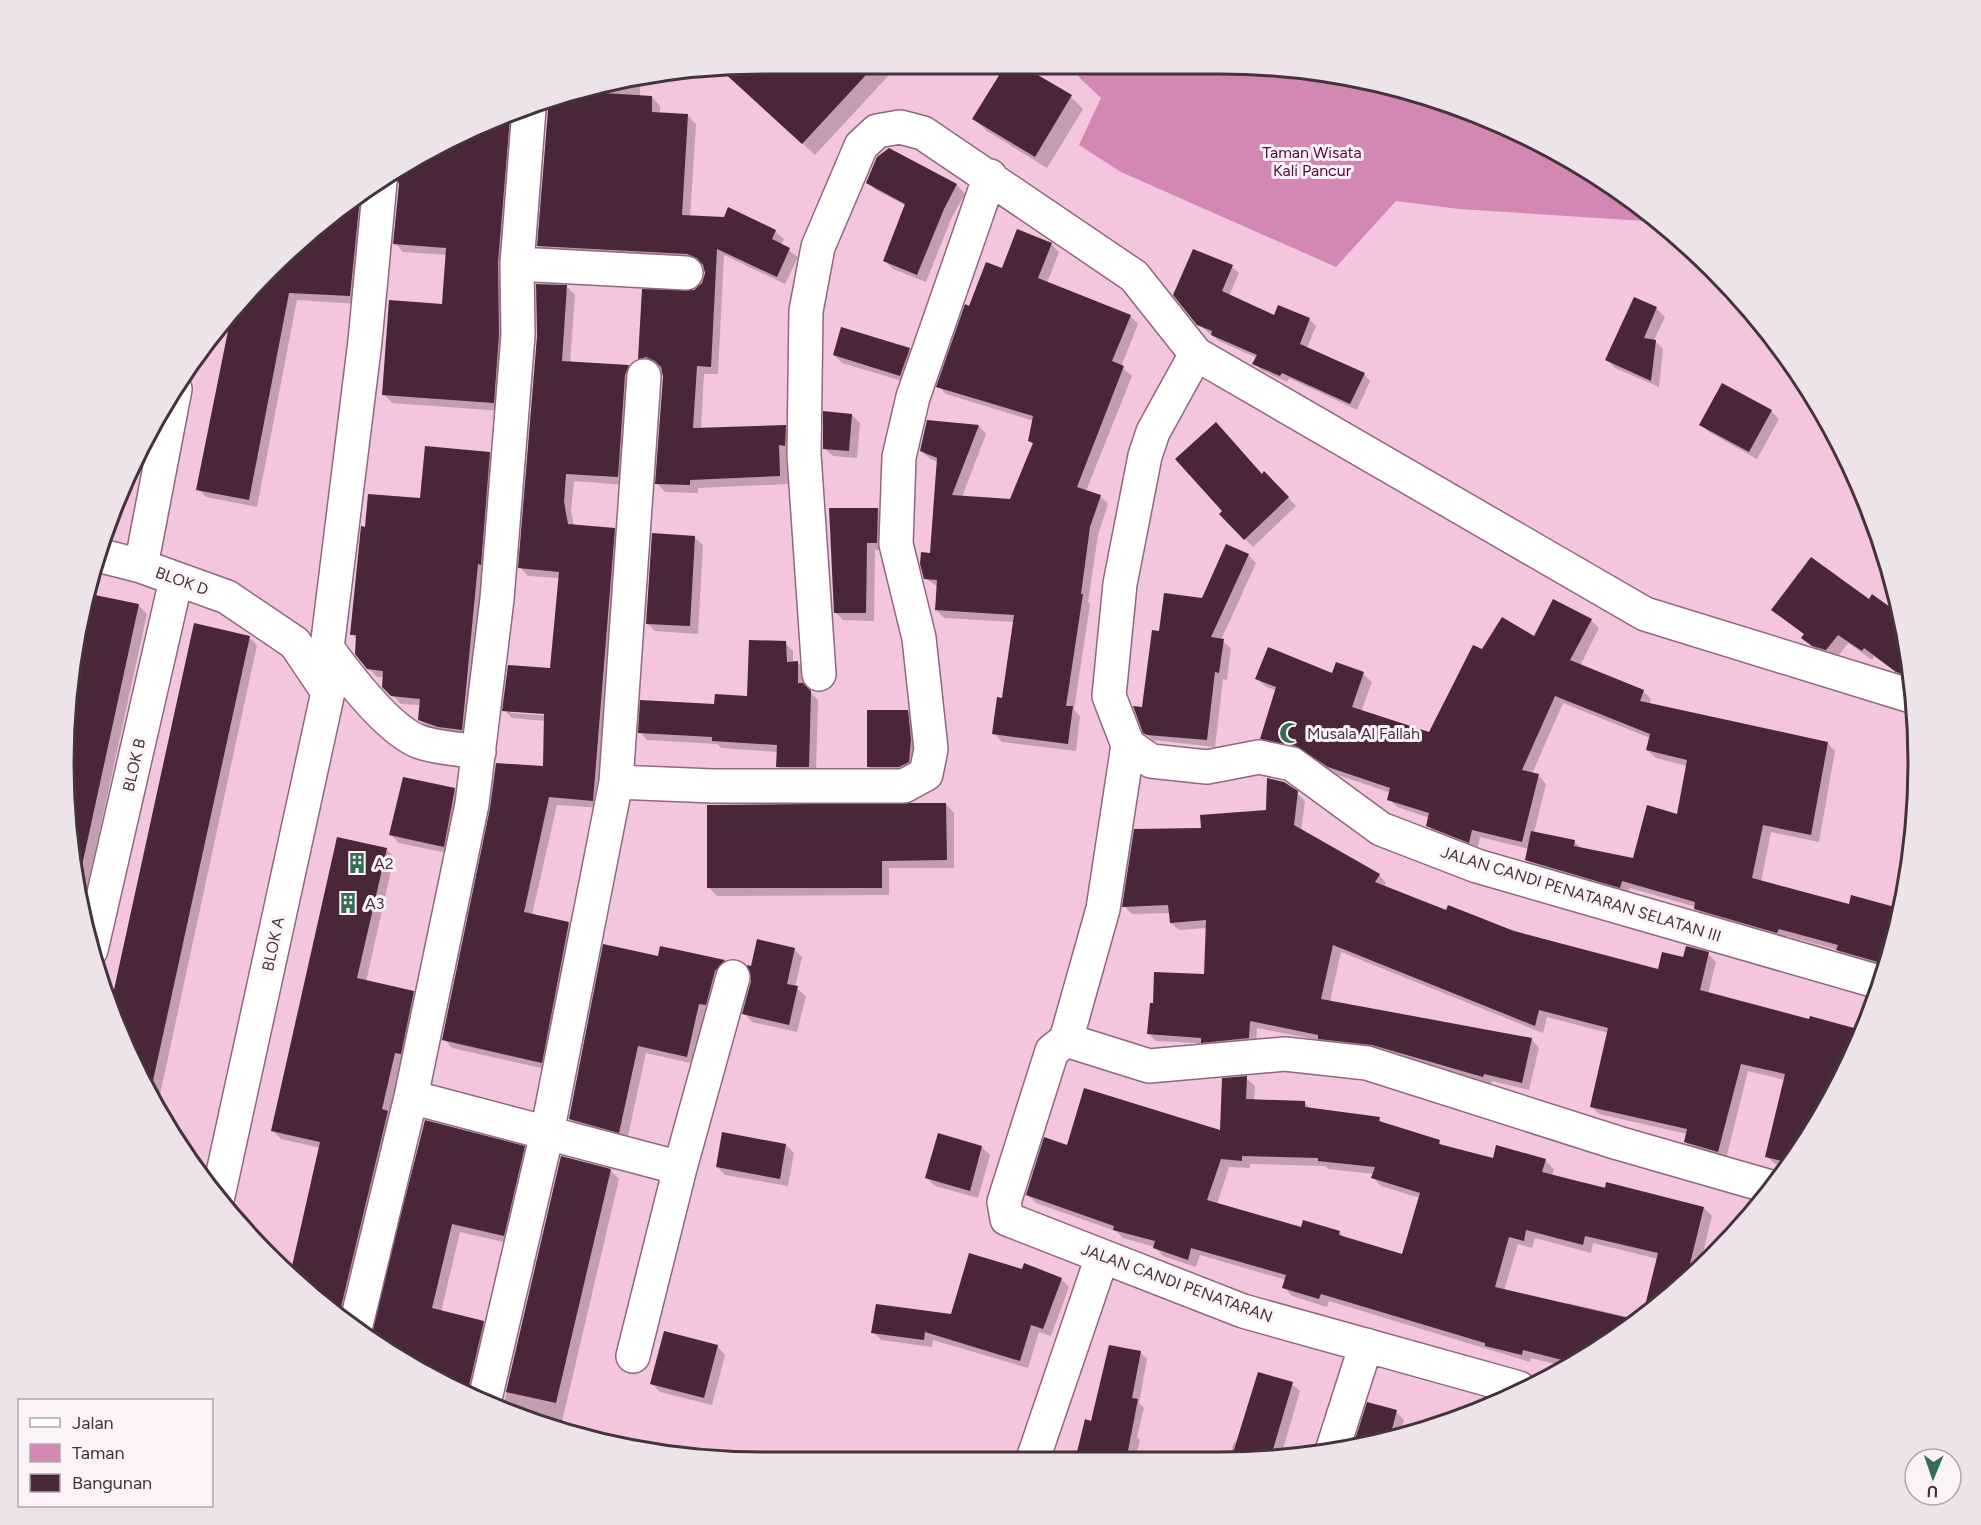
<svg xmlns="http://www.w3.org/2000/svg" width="1981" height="1525" viewBox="0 0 1981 1525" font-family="Figtree,sans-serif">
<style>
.green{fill:#d387b3}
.shadow{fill:#0003;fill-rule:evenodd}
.building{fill:#4a263b;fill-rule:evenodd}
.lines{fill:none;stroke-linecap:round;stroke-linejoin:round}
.minor-casing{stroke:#90677e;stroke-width:36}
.minor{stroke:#fff;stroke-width:33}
.labels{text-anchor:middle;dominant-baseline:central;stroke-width:6;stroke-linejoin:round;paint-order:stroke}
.park-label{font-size:16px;fill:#500839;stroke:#fcf3f8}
.street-label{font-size:16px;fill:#44323c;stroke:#fcf3f8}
.poi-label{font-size:16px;fill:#44323c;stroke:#fcf3f8;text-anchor:start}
.rim{fill:none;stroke:#44323c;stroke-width:3}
</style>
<rect width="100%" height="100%" fill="#f4c5df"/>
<path class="green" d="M1065 64H1264L1400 87 1528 135 1644 207 1660 222 1459 209 1396 201 1336 267 1121 172 1079 145 1101 98Z"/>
<path class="shadow" d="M762 63H877L889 75 815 155 722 69Z
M1008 64H1016L1071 97 1083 109 1047 168 987 131 974 119Z
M640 79V96L652 97 660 106V114L687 115 696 124 690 217 775 231 784 239 781 245 798 257 785 284 724 255 718 374H704L701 429 785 426 793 435V453H786L788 484 698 488V493L665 492 657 483 664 377 662 368 648 366 640 358 703 284 706 273 704 265 697 262 547 254 539 246 549 110 547 101 581 87Z
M519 113 502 411 392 403 384 394 443 306 447 255 403 252 395 243 400 183 398 174 393 172 412 157Z
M890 150 957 185 965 194 952 217 926 282 893 269 885 261 906 206 876 190 868 182Z
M369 190 358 304 297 300 257 507 206 497 198 489 232 314 268 268Z
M1051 244 1059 252 1047 283 1130 316 1138 324 1121 367 1132 376 1086 491 1100 496 1108 504 1098 535 1088 602 1090 604 1074 710 1080 716 1076 751 1002 742 994 733 1003 699 1015 622 944 618 936 610 938 587 925 578 932 554 938 462 930 459 921 451 979 426 986 434 962 497 1011 500 1034 445 1030 441 1034 421 946 394 938 386 969 308 1003 270Z
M1232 267 1239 273 1229 296 1275 317 1279 307 1310 320 1316 326 1307 348 1364 374 1370 381 1357 410 1289 378 1287 382 1261 370 1254 363 1257 358 1219 341 1198 324Z
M567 287 575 295 570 363 628 367 636 375 626 485 574 481 571 511 574 526 614 529 622 537 601 808 557 805 532 915 569 924 577 932 550 1070 452 1048 444 1039 544 768 546 721 512 718 504 710 552 670 559 578 528 576 520 567ZM511 710 552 713V716L511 713Z
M1635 299 1657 309 1665 317 1654 340 1663 349 1659 387 1615 368 1607 360Z
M909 350 917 358 909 383 842 363 834 355Z
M1771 411 1779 419 1757 459 1709 432 1701 424Z
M852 415 860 423 857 458 833 456 824 448Z
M489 453 497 462 470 737 428 728 419 719 420 705 401 704 384 686V677H377L368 668 357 640 352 634 367 529 422 500Z
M1264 473 1296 506 1253 547 1221 514Z
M128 483 121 519 113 518Z
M878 509 886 517 885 550H875L874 621 843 620 835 612Z
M694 537 703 545 698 634 655 631 647 623Z
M1248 555 1256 563 1221 640 1231 648 1227 680 1223 679 1215 747 1153 740 1145 732 1143 708 1160 632 1203 600Z
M85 594 139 606 147 614 82 911 69 854 63 763Z
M1896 599 1905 626 1910 682 1874 656 1872 660 1848 643 1836 659 1823 655 1803 638 1805 635 1773 610 1869 601 1889 608Z
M1591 620 1599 628 1580 666 1643 691 1651 699 1649 705 1827 743 1835 751 1819 842 1771 832 1761 882 1850 906 1901 910 1883 969 1846 958 1838 950 1787 936 1785 940 1704 917 1696 907 1630 888 1628 895 1535 868 1527 860 1529 849 1480 837 1477 850 1436 834 1428 826 1430 818 1397 807 1389 799 1391 793 1338 775 1306 754 1270 746 1262 738 1277 691 1265 686 1256 678 1363 674 1372 682 1361 712 1430 734 1483 651ZM1563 703 1650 738 1647 750 1656 758 1687 766 1678 816 1634 859 1582 849 1575 842 1534 833 1546 784 1538 775 1532 774Z
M249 637 257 645 158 1104 111 1010Z
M785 643 793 651V663H798L805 670V687L818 700 816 774H785L778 767V752L721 748 717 744 647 740 640 732 716 705 748 698Z
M907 711 916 720 917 770 877 775 869 767Z
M454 790 462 798 452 854 399 843 391 835Z
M1297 793 1305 801 1301 831 1379 875 1386 883 1384 888 1447 912 1659 971 1685 959 1708 954 1716 962 1708 994 1860 1039 1800 1151 1783 1172 1782 1166 1775 1164 1767 1156 1785 1080 1748 1071 1726 1159 1693 1150 1685 1142 1687 1134 1599 1114 1591 1106 1608 1033 1547 1017 1543 1033 1341 952 1330 1002 1532 1040 1539 1048 1529 1090 1492 1081 1491 1084 1382 1052 1257 1028 1256 1046 1156 1041 1148 1033 1205 975 1207 928 1179 930 1171 923V913L1132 914 1124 906 1203 829 1268 811Z
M946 804 954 813V868H889V895L717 896 709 888Z
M386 849 394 857 366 982 413 992 421 1000 347 1322 291 1276 321 1148 281 1139 272 1130Z
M661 948 725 962 732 969 695 1064 646 1053 627 1140 579 1127 570 1119 659 958Z
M794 949 802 957 795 987 806 996 797 1032 752 1022 744 1013Z
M1246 1078 1255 1086 1254 1101 1304 1102 1311 1109 1379 1119 1385 1124 1439 1142 1445 1148 1494 1159 1545 1160 1554 1169 1552 1176 1704 1208 1712 1216 1699 1269 1645 1313 1658 1259 1593 1243 1591 1253 1535 1238 1532 1248 1518 1244 1504 1291 1566 1306 1567 1303 1637 1319 1607 1344 1563 1366 1531 1358 1530 1362 1329 1301 1327 1307 1292 1296 1284 1287 1286 1280 1200 1255 1196 1267 1163 1256 1155 1247 1123 1238 1116 1231 1036 1203 1028 1195 1068 1147 1221 1132ZM1250 1164 1325 1166 1328 1169 1374 1174 1373 1177 1381 1186 1420 1198 1403 1256 1346 1239 1340 1233 1304 1222 1302 1229 1217 1204 1229 1167 1250 1168Z
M426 1122 524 1148 532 1156 512 1244 460 1232 441 1312 483 1322 491 1330 476 1395 372 1343Z
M786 1145 794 1153 788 1186 725 1175 717 1167Z
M982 1147 990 1155 978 1198 935 1186 927 1178Z
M562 1158 611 1171 619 1179 560 1430 537 1425 503 1408Z
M1022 1270 1061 1279 1069 1287 1051 1336 1039 1332 1028 1368 933 1340 932 1347 881 1340 873 1332 952 1316Z
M717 1346 725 1355 712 1405 660 1392 652 1384Z
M1140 1352 1147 1359 1139 1403 1144 1408 1137 1437 1140 1440 1136 1456H1078L1087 1421 1092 1423Z
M1292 1384 1300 1391 1281 1456H1230L1234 1442 1238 1443Z
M1396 1412 1404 1420 1400 1435 1357 1445Z"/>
<path class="building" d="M762 63H877L802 144 720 69Z
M1006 64H1019L1072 95 1035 157 972 119Z
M571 91 652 96V112L688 114 682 215 724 217 728 207 776 230 772 239 790 248 777 277 717 249 711 367 697 366 693 428 786 425 785 446 779 445 780 476 690 480V485L655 484 663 377 661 367 655 361 646 357 638 359 642 289 694 290 702 283 705 273 703 265 697 258 687 254 537 246 548 110 546 101Z
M510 117 498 263 499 334 494 403 382 395 389 300 442 304 446 248 393 244 399 184 394 171 412 157Z
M889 148 957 184 944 209 917 275 883 261 905 204 866 183 877 157Z
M360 197 350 296 289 293 249 500 196 490 231 316 268 268Z
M1017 229 1052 243 1038 278 1131 315 1112 361 1124 366 1077 487 1101 495 1090 527 1081 594H1083L1066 706H1073L1068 744 992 734 997 697 1002 698 1014 615 935 610 937 580 924 579 920 564 921 552 930 553 937 458 920 451 927 420 979 425 952 495 1010 499 1033 443 1028 441 1033 416 936 387 965 304 969 306 986 262 1002 268Z
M1193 249 1233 265 1222 291 1274 315 1278 305 1310 318 1300 344 1365 373 1350 404 1282 373 1280 376 1252 364 1257 355 1211 335 1212 331 1197 325 1173 295Z
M536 284 567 285 562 361 629 365 625 375 618 477 566 474 564 502 568 524 615 528 593 801 549 797 524 912 569 922 542 1063 442 1040 490 808 496 763 543 766 544 714 502 711 508 665 550 668 559 572 518 568 537 336Z
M1634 297 1657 307 1644 338 1656 340 1651 381 1605 360Z
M841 327 910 348 900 376 833 355Z
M1722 383 1772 410 1749 452 1699 425Z
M823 411 852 414 849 451 823 449Z
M1216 422 1262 474 1264 471 1289 497 1244 540 1219 514 1222 511 1175 459Z
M425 446 490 452 481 565 478 564 462 730 438 727 418 720 420 699 391 696 382 687 383 671 367 669 355 654 356 635H350L361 526 365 527 368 494 420 498Z
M829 508H878L877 543H867L866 613H834Z
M652 533 695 536 690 626 646 624Z
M1226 544 1249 554 1211 637 1224 639 1219 673 1215 672 1207 740 1147 735 1143 733 1133 706 1142 707 1152 630 1159 631 1164 593 1202 598Z
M1811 557 1869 599 1872 594 1901 615 1909 676 1896 672 1864 648 1862 651 1838 635 1826 650 1812 646 1801 638 1804 634 1771 610Z
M85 593 139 604 78 884 76 883 69 854 63 763Z
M1553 599 1592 619 1570 660 1644 690 1640 701 1828 742 1811 835 1763 825 1752 878 1849 904 1851 895 1902 909 1885 964 1836 950 1838 945 1779 929 1777 933 1694 909 1695 902 1622 881 1620 888 1525 860 1531 831 1575 840 1574 846 1633 858 1647 805 1677 814 1687 760 1646 750 1650 734 1555 696 1522 770 1539 774 1522 842 1472 830 1469 843 1426 826 1429 813 1387 800 1390 788 1328 767 1296 746 1260 739 1276 687 1255 679 1268 647 1332 673 1336 662 1364 672 1352 707 1429 732 1473 645 1482 649 1502 617 1534 636Z
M194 623 250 636 151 1090 110 1008Z
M749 640 786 641 787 662 798 661V683H803L811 691 809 767H776L777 745 712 741V737L638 733 640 700 714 704 715 694 747 696Z
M867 710H908L911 740 909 762 899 767H867Z
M403 777 455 788 444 847 389 835Z
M1267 778 1284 782 1298 791 1294 825 1380 874 1375 882 1446 910 1448 905 1514 931 1658 969 1662 952 1683 957 1686 946 1709 952 1700 990 1809 1019 1810 1016 1865 1031 1800 1151 1790 1163 1765 1157 1785 1074 1741 1064 1718 1152 1684 1142 1687 1129 1590 1107 1608 1028 1539 1010 1535 1026 1333 945 1321 999 1532 1038 1522 1083 1484 1074 1483 1077 1372 1045 1318 1039V1035L1250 1021 1249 1038 1201 1043V1038L1147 1034 1150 1003H1153L1154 972 1204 974 1206 920 1170 923 1168 905 1122 907 1134 829 1201 828 1200 815 1266 810Z
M912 803H946L947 860 882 861V888H707V805Z
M337 837 387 848 357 978 414 991 401 1054 395 1053 382 1109 388 1111 339 1315 290 1275 320 1142 271 1131Z
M757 939 795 948 787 984 798 986 789 1025 742 1014 751 981 747 965 751 966Z
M603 944 658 956 660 946 725 960 715 971 706 1005 699 1004 687 1057 638 1046 619 1133 569 1119Z
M1247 1076 1246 1099 1305 1101V1107L1380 1117 1379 1121 1440 1140 1439 1144 1493 1158 1496 1145 1546 1159 1542 1172 1605 1188 1606 1182 1704 1207 1686 1280 1643 1314 1658 1253 1585 1236 1583 1245 1526 1230 1524 1241 1509 1237 1495 1287 1637 1320 1607 1344 1570 1362 1523 1350 1522 1355 1485 1346V1343L1321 1294 1319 1299 1282 1288 1286 1275 1191 1248 1188 1260 1153 1248 1155 1241 1113 1230 1114 1226 1026 1195 1044 1137 1067 1145 1084 1088 1220 1130 1222 1078ZM1242 1156 1318 1158V1161L1375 1167 1371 1178 1420 1193 1402 1254 1339 1235 1340 1231 1303 1220 1301 1227 1207 1200 1221 1159 1242 1161Z
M425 1120 525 1146 504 1236 452 1224 439 1279 432 1308 484 1321 468 1390 369 1340Z
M722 1132 786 1144 780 1179 716 1167Z
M938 1133 982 1146 970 1191 925 1178Z
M561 1156 611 1169 556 1403 506 1392Z
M969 1253 1022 1269 1024 1263 1062 1278 1043 1329 1031 1325 1020 1361 925 1332 924 1340 871 1333 876 1304 951 1314Z
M664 1331 718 1345 704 1398 650 1384Z
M1109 1345 1141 1351 1132 1398 1138 1399 1127 1456H1076L1085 1419 1091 1421Z
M1258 1372 1293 1382 1271 1456H1232Z
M1367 1402 1397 1410 1390 1437 1353 1446Z"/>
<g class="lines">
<defs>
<path id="minor" d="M380 182 365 341 327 648C346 674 389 731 420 742 437 748 460 749 479 752
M517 264 686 273
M1196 354 1153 432 1145 456 1120 584 1109 696 1128 745 1103 909 1066 1040 1052 1051 1004 1202 1007 1219 1243 1311 1519 1388
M175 389 141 566 227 597 295 643 328 692 218 1196
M98 555 141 566
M819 674 804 455 806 311 818 247 861 146 877 131 900 127 923 133 1134 276 1196 354 1645 614 1911 696
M1128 745 1151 761 1207 767 1259 757 1292 764 1381 829 1477 866 1879 982
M616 782 713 786H904L926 774 931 749 919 638 896 544 899 457 913 397 990 176
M91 950 176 580
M1066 1040 1149 1066 1285 1054 1367 1063 1618 1143 1771 1187
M411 1097 680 1168
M355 1329 411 1097 472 804 497 599 518 335 517 264 529 109
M633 1356 680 1168 733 977
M485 1399 547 1133 616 782 644 376
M1332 1451 1366 1345
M1034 1456 1102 1257"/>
</defs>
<use href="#minor" class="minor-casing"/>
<use href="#minor" class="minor"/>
</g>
<defs>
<symbol id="mosque-bare" viewBox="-9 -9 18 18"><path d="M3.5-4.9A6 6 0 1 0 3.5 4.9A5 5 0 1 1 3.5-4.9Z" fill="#346d56" stroke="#fcf3f8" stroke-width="2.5" paint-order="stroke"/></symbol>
<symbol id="building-bare" viewBox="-9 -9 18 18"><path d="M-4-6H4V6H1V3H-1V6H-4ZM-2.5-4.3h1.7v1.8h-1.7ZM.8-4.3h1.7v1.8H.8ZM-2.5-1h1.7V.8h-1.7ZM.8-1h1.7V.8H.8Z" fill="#346d56" stroke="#fcf3f8" stroke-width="2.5" paint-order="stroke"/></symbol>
</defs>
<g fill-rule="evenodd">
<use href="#mosque-bare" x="1275" y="718" width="30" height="30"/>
<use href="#building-bare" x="342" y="848" width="30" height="30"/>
<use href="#building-bare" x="333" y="888" width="30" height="30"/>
</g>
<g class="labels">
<g class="park-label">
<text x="1312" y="152">Taman Wisata<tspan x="1312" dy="18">Kali Pancur</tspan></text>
</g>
<g class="street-label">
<text transform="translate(182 581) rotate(20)">BLOK D</text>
<text transform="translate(134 765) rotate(-77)">BLOK B</text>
<text transform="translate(1581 894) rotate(17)">JALAN CANDI PENATARAN SELATAN III</text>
<text transform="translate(273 944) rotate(-78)">BLOK A</text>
<text transform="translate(1177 1283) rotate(20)">JALAN CANDI PENATARAN</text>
</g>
<g class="poi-label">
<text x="1307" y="733">Musala Al Fallah</text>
<text x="374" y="863">A2</text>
<text x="365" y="903">A3</text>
</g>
</g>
<path d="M0 0H1981V1525H0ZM763 74H1219A689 689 0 0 1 1908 763V763A689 689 0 0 1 1219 1452H763A689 689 0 0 1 74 763V763A689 689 0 0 1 763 74Z" fill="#ede4e9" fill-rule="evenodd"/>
<path class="rim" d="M763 74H1219A689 689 0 0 1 1908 763V763A689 689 0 0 1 1219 1452H763A689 689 0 0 1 74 763V763A689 689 0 0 1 763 74Z"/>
<rect x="18" y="1399" width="195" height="108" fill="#fcf3f8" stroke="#b2a6ad" stroke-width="1.5"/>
<rect x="30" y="1418" width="30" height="9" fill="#ffffff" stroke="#b2a6ad" stroke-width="1.5"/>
<text x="72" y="1429" font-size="18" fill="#44323c">Jalan</text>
<rect x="30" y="1444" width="30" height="18" fill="#d387b3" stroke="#b2a6ad" stroke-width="1.5"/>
<text x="72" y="1459" font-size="18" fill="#44323c">Taman</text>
<rect x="30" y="1474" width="30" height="18" fill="#4a263b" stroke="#b2a6ad" stroke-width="1.5"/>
<text x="72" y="1489" font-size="18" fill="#44323c">Bangunan</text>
<g transform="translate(1933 1477) rotate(182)"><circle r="28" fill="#fcf3f8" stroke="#b2a6ad" stroke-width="1.5"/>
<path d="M0-4.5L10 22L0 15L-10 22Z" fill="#346d56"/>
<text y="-9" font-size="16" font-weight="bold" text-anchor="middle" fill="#44323c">U</text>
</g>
</svg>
